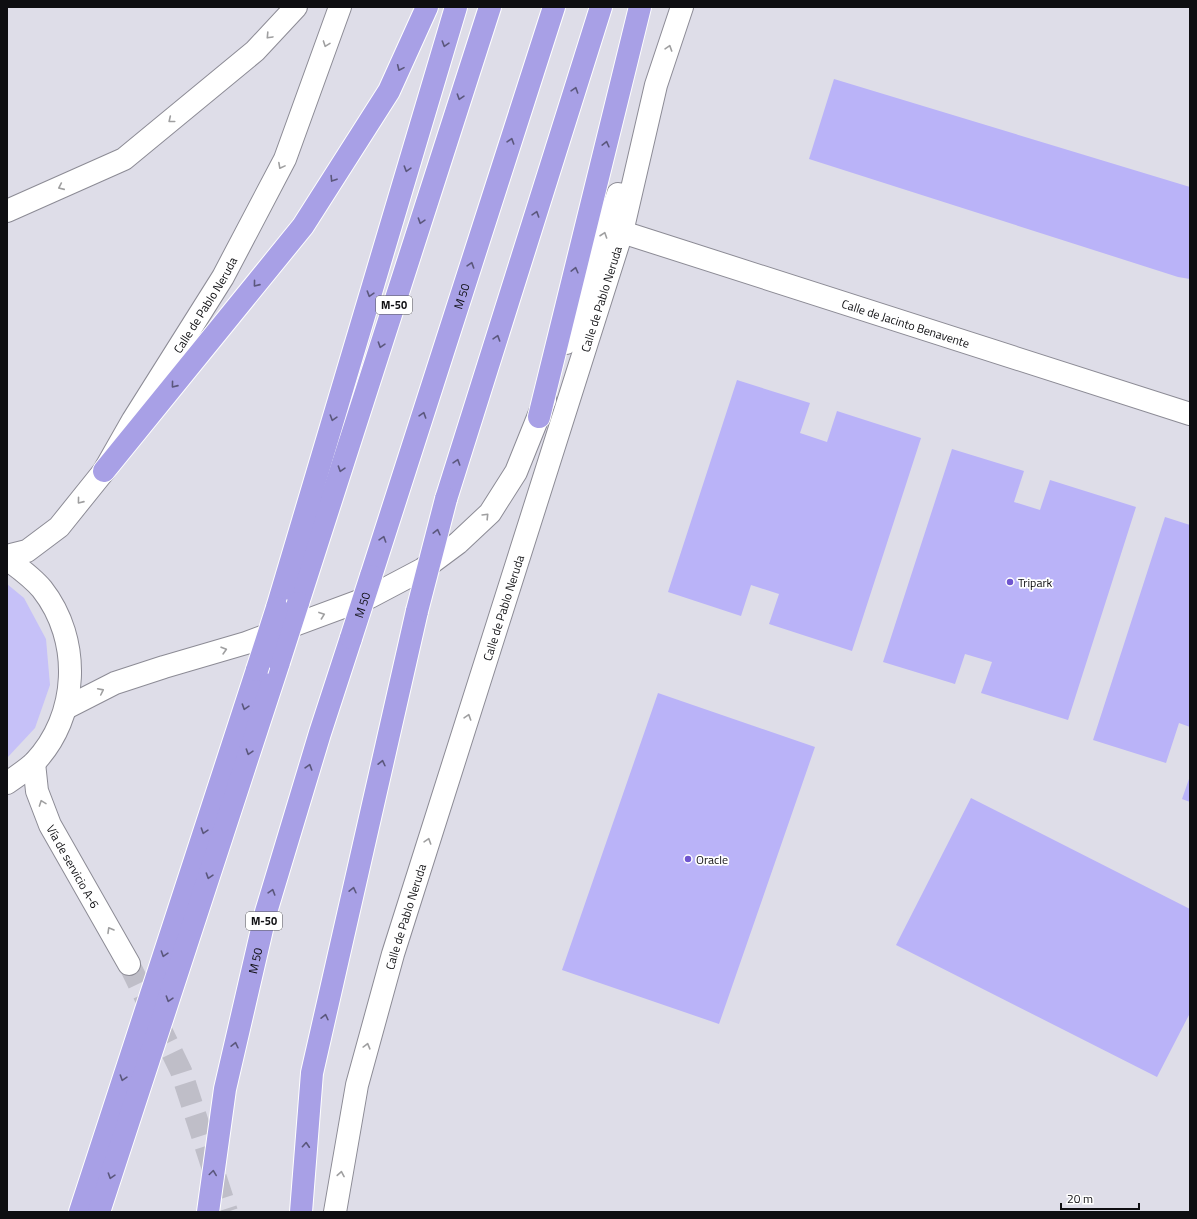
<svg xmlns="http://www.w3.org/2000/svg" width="1197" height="1219" viewBox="0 0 1197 1219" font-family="'Titillium Web',sans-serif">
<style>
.green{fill:#c6c1f8}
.building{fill:#bab3f8}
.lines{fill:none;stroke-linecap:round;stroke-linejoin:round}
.minor-tunnel{stroke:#bfbec8;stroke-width:22;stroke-dasharray:22 11;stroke-linecap:butt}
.minor-casing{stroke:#8c8b95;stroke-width:24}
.highway-casing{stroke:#fff;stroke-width:24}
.minor{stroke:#fff;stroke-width:22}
.highway{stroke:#a8a0e6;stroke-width:22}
.highway-bridge-casing{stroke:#fff;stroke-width:24;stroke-linecap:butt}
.highway-bridge{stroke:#a8a0e6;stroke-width:22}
.oneway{stroke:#9f9fa0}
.oneway2{stroke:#5b577c}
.poi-dot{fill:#6f55cf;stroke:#fff;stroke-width:1.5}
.labels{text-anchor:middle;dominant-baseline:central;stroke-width:3.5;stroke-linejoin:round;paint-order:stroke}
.shield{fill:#fff;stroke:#565658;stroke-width:1}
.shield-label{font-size:11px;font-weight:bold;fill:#0e0e11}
.street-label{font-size:12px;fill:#0e0e11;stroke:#fff}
.poi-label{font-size:12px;fill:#0e0e11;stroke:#fff;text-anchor:start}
</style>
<rect width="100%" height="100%" fill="#dedde8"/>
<path class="green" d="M7 584 24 598 46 639 50 685 35 728 7 758Z"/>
<path class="building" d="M834 79 1190 187V279L1178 277 809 159Z
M737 380 810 403 800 433 827 442 837 411 921 438 852 651 769 624 779 594 751 585 741 616 668 592Z
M952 449 1024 471 1014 502 1040 510 1050 480 1136 507 1068 720 981 693 992 662 965 654 955 684 883 662Z
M1165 517 1190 525V727L1179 723 1166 763 1093 740Z
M658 693 815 747 719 1024 562 970Z
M1190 776V802L1182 799Z
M971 798 1190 909V1013L1157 1077 896 945Z"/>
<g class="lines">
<path class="minor-tunnel" d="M129 964 181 1071 227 1212"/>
<defs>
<g id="minor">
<path d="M7 211 124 159 255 51 296 7"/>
<path id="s1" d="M622 232 1190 414"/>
<path d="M566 343 618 194"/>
<path id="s2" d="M7 556 27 551 59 527 104 471 133 420 223 277 285 159 340 7"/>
<path d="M7 559C19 568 32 577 42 589 82 640 79 716 34 763 26 770 16 777 7 783"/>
<path d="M66 708 115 683 164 667 246 643 370 597 423 569 458 543 490 513 516 472 545 400"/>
<path id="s3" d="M34 763 37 791 50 825 129 964"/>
<path id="s4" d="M335 1212 357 1085 393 954 622 232 656 85 682 7"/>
</g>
<g id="highway">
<path d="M539 417 640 7"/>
<path d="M104 471 303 226 389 91 427 7"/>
<path d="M446 499 601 7"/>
<path id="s5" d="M371 576 554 7"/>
<path d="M298 603 490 7"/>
<path d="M277 608 456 7"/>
<path d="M80 1212 257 670"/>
<path d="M99 1212 279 662"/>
<path id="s6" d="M208 1212 225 1089 266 912 320 733 351 638"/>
<path d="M301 1212 312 1073 417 611"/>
</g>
</defs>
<use href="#minor" class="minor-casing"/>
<use href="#highway" class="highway-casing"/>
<use href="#minor" class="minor"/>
<use href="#highway" class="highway"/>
<defs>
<g id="highway-bridge">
<path d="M417 611 446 499"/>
<path id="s7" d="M351 638 371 576"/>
<path d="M279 662 298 603"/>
<path d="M257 670 277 608"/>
</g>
</defs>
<use href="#highway-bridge" class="highway-bridge-casing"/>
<use href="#highway-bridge" class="highway-bridge"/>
</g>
<defs><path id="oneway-chevron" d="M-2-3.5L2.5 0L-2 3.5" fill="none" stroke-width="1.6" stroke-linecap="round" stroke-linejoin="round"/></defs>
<g class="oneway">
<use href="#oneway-chevron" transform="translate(269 36) rotate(133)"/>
<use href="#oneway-chevron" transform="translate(326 44) rotate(110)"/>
<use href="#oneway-chevron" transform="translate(669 48) rotate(-72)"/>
<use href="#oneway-chevron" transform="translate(171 120) rotate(141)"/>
<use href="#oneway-chevron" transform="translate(281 166) rotate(118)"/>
<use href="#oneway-chevron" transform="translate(61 187) rotate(156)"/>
<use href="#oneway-chevron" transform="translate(604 235) rotate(-71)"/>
<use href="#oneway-chevron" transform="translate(80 501) rotate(129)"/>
<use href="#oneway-chevron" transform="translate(486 516) rotate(-46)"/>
<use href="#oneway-chevron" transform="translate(322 615) rotate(-20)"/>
<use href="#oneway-chevron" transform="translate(224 650) rotate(-16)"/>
<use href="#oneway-chevron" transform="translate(101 691) rotate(-26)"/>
<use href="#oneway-chevron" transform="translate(468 717) rotate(-72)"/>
<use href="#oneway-chevron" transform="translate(42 803) rotate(-110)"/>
<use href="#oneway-chevron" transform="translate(428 841) rotate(-72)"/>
<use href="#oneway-chevron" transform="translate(110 930) rotate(-120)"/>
<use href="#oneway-chevron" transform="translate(367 1046) rotate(-75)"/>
<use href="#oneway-chevron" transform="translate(341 1174) rotate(-80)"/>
</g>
<g class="oneway2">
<use href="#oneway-chevron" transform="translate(445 44) rotate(107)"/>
<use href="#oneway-chevron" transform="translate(400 68) rotate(114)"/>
<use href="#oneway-chevron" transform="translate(575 90) rotate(-72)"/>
<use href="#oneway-chevron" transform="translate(460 97) rotate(108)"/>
<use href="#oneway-chevron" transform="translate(511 141) rotate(-72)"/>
<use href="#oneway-chevron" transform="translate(606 144) rotate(-76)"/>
<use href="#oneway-chevron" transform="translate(407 169) rotate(107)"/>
<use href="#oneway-chevron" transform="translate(333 179) rotate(122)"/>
<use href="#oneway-chevron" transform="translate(536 214) rotate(-72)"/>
<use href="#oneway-chevron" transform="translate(421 221) rotate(108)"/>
<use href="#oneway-chevron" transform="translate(471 265) rotate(-72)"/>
<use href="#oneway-chevron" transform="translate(575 270) rotate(-76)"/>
<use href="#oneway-chevron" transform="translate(256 284) rotate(129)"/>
<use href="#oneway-chevron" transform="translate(370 294) rotate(107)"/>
<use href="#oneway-chevron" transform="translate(497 338) rotate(-72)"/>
<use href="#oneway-chevron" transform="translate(381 345) rotate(108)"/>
<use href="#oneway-chevron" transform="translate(174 385) rotate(129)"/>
<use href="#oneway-chevron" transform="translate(423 415) rotate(-72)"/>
<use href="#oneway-chevron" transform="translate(333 418) rotate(107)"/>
<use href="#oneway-chevron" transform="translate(457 462) rotate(-72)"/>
<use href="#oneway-chevron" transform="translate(341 469) rotate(108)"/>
<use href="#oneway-chevron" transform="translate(437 532) rotate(-76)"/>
<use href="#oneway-chevron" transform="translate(383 539) rotate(-72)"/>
<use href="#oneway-chevron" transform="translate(245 707) rotate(108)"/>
<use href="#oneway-chevron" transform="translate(249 752) rotate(108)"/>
<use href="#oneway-chevron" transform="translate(382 763) rotate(-77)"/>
<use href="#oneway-chevron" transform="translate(309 767) rotate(-73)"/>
<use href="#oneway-chevron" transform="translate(204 831) rotate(108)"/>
<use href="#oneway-chevron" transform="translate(209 876) rotate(108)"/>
<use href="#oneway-chevron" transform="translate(353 890) rotate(-77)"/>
<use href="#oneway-chevron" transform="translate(272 892) rotate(-73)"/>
<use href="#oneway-chevron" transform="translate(164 954) rotate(108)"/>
<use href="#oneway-chevron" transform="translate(169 999) rotate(108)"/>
<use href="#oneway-chevron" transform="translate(325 1017) rotate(-77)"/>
<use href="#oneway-chevron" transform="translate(235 1045) rotate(-77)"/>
<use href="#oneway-chevron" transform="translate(123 1078) rotate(108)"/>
<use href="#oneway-chevron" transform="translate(306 1145) rotate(-86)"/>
<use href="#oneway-chevron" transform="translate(213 1173) rotate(-82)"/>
<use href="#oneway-chevron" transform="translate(111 1176) rotate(108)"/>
</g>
<g class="poi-dot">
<circle cx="1010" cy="582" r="4"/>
<circle cx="688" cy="859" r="4"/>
</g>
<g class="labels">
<g class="shield">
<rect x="376" y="296" width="36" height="18" rx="3"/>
<rect x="246" y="912" width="36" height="18" rx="3"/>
</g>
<g class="shield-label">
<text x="394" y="305">M-50</text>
<text x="264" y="921">M-50</text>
</g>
<g class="street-label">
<text stroke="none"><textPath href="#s5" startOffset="294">M 50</textPath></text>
<text stroke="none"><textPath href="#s4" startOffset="952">Calle de Pablo Neruda</textPath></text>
<text stroke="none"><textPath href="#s2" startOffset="327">Calle de Pablo Neruda</textPath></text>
<text stroke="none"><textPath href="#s1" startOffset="298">Calle de Jacinto Benavente</textPath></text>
<text stroke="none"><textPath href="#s7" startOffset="35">M 50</textPath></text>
<text stroke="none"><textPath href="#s4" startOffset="628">Calle de Pablo Neruda</textPath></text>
<text stroke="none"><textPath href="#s3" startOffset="112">Vía de servicio A-6</textPath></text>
<text stroke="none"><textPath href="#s4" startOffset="304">Calle de Pablo Neruda</textPath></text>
<text stroke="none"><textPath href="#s6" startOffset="256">M 50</textPath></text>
</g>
<g class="poi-label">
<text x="1018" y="582">Tripark</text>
<text x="696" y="859">Oracle</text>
</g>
</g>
<rect width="1197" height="1219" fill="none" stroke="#0e0e11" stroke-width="16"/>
<path d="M1061 1203v6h78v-6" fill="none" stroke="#0e0e11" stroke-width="2"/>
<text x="1067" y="1203" font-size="12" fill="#0e0e11" stroke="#ffffff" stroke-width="3" paint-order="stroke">20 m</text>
</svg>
